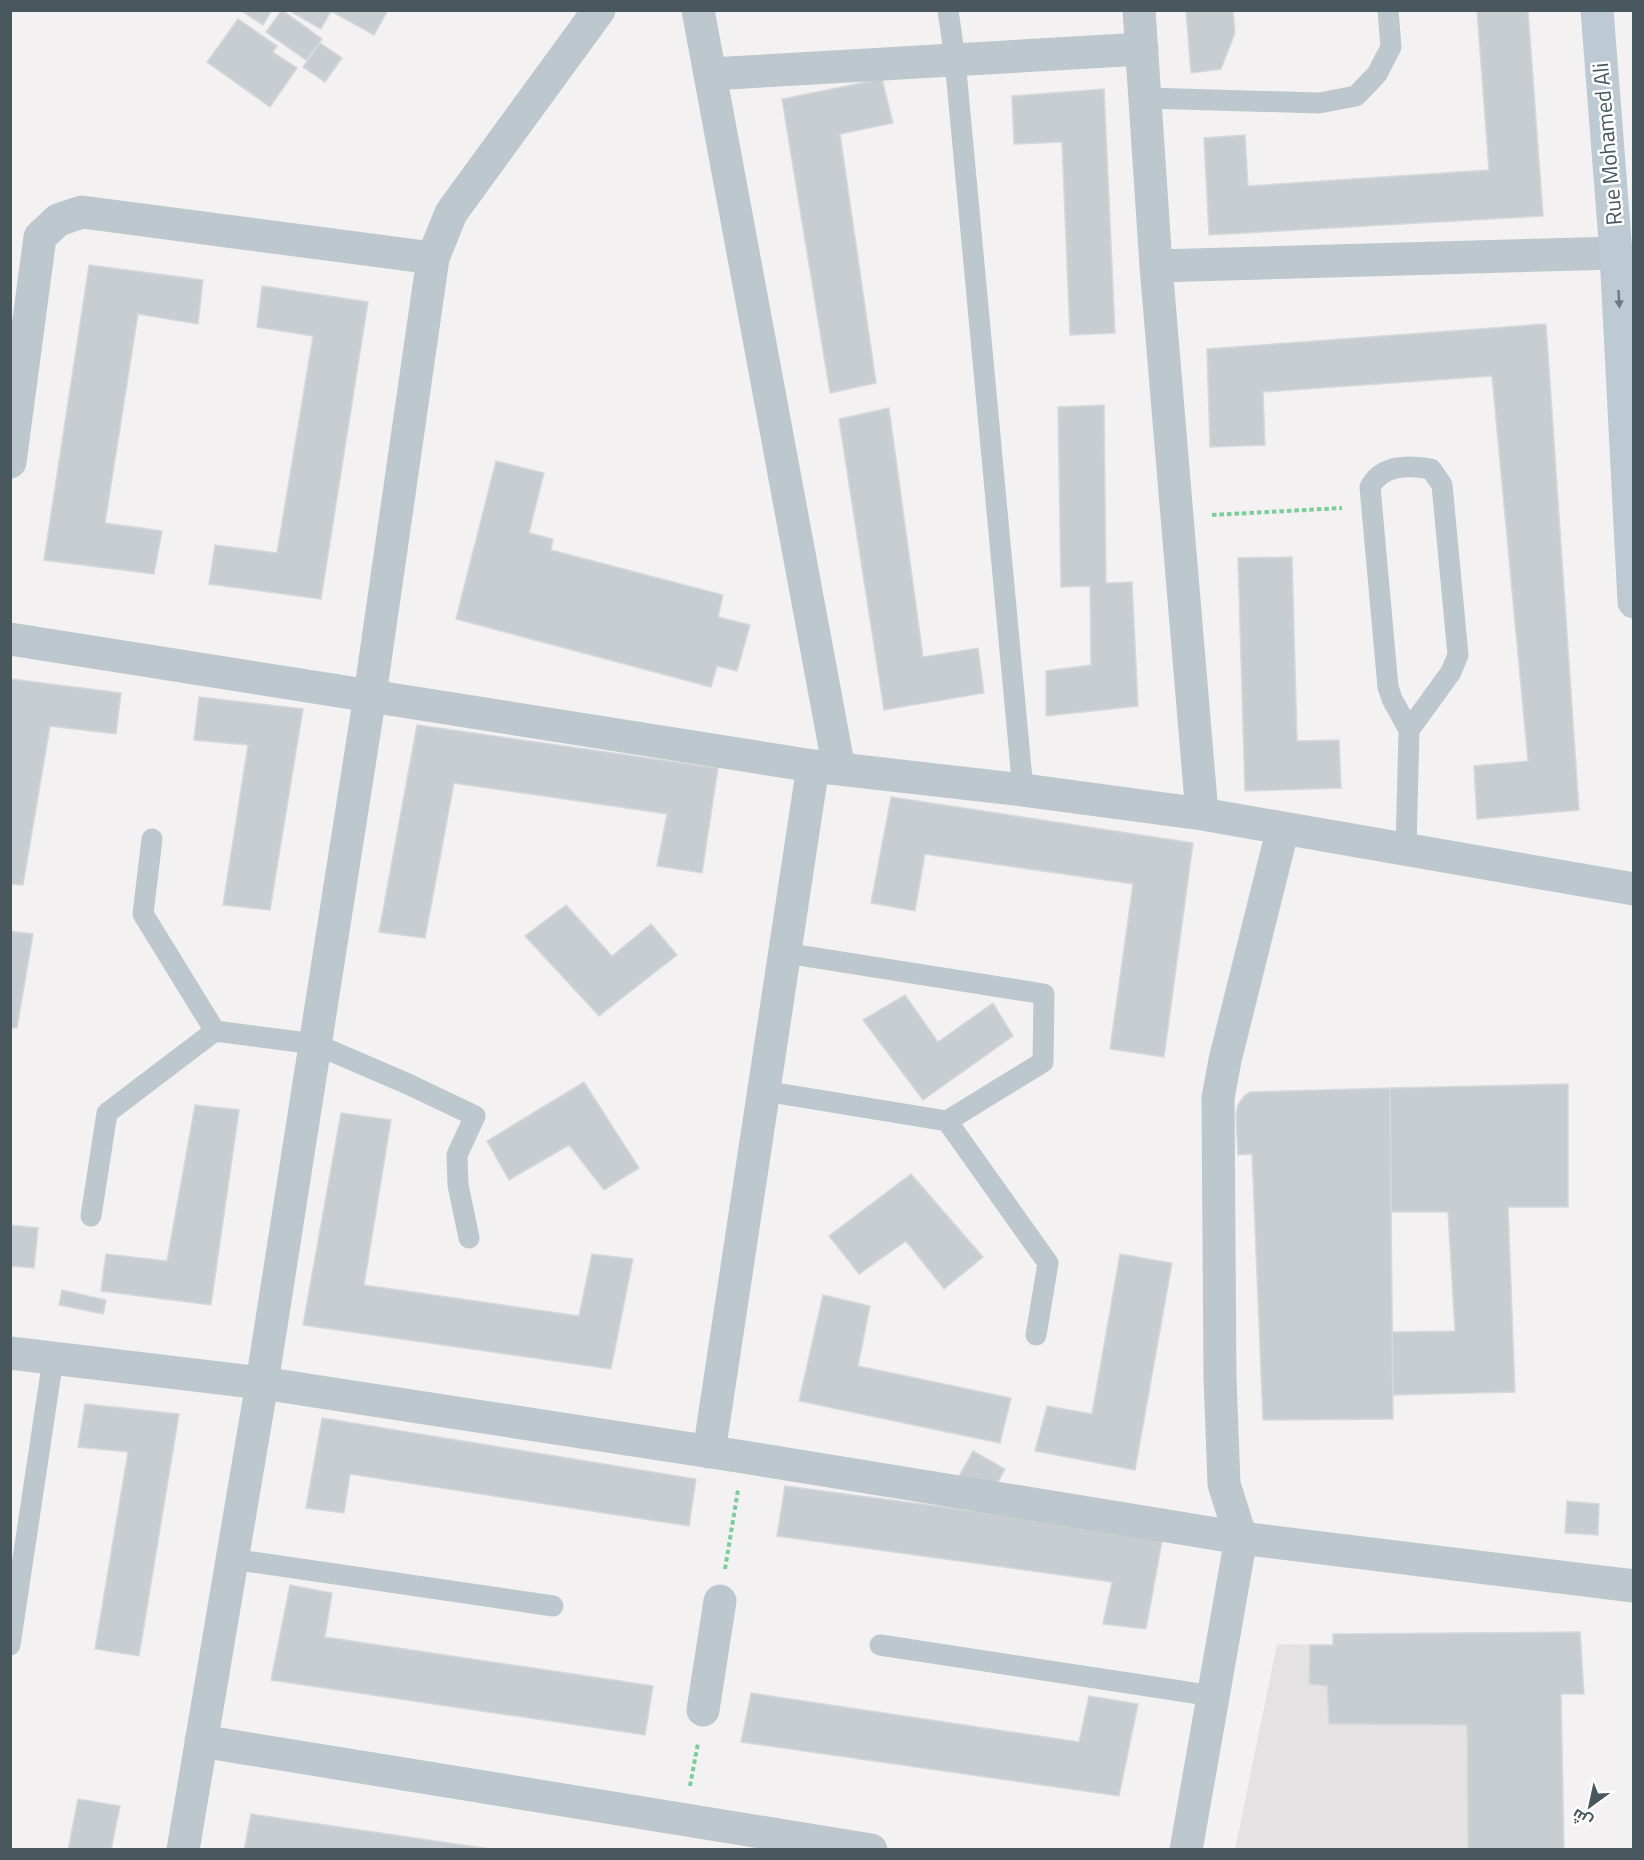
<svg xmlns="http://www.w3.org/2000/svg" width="1644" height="1860" viewBox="0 0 1644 1860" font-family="'Titillium Web',Cairo,sans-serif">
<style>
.education{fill:#e5e2e4}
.building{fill:#c8cdd1;stroke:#d5d8dc;stroke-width:1.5}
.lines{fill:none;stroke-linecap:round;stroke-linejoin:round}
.path{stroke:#79ce99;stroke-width:4;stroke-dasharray:4.5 3;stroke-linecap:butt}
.lane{stroke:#bdc7ce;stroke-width:21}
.street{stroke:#bdc7ce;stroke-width:33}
.secondary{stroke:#bdcad3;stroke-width:33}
.oneway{fill:#6c7a82}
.labels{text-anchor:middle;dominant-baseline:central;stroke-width:5;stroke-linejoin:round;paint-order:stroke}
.street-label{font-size:22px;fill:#49575f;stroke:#fff}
</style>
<rect width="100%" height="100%" fill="#f4f1f2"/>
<path class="education" d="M1580 1632 1584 1694H1561L1564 1849 1235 1850 1277 1644 1333 1645V1634Z"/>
<path class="building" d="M240 10H272L263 25Z
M282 10 322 39 306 60 266 32Z
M288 10H388L374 35 331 11 321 29Z
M1186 10H1233L1235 33 1221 69 1191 73Z
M1477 10H1528L1543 216 1209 235 1204 138 1245 135 1248 186 1489 170Z
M238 19 277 46 273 52 297 68 270 107 207 62Z
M320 43 342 58 325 82 303 67Z
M882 79 893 123 840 134 876 383 830 393 782 99Z
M1104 89 1115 333 1070 335 1062 142 1014 144 1012 96Z
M89 265 203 280 198 324 138 314 105 523 162 531 154 574 44 560Z
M262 286 368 302 321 599 209 584 215 545 277 553 313 336 257 327Z
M1546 324 1579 810 1477 819 1474 766 1528 761 1492 376 1263 392 1265 445 1210 447 1207 349Z
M1104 405 1106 583 1132 582 1138 706 1046 716V671L1091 665 1090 586 1061 587 1058 407Z
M889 408 923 657 978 648 984 693 884 710 839 419Z
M496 461 544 473 529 533 553 539 551 550 723 595 718 617 750 625 737 671 717 666 711 687 456 619Z
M1292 557 1297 741 1339 740 1341 788 1245 791 1238 558Z
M11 679 121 693 116 734 50 726 23 885 10 884Z
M199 697 303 709 270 910 223 905 248 745 194 740Z
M417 725 718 768 702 873 657 866 667 814 454 783 425 938 379 932Z
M891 797 1193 843 1164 1057 1110 1049 1133 884 925 854 915 911 871 903Z
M566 905 612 956 651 924 677 955 599 1016 525 936Z
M10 931 33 934 17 1028H10Z
M905 995 938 1042 993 1003 1013 1036 923 1100 863 1020Z
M584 1082 639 1168 604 1190 569 1145 509 1180 487 1141Z
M1568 1084V1207H1508L1515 1392 1393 1395 1392 1332 1455 1331 1448 1212H1391L1390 1088Z
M1390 1088 1393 1419 1263 1420 1252 1154 1238 1155 1236 1116 1238 1105 1244 1096 1250 1092Z
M195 1105 239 1110 211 1305 101 1291 106 1254 167 1261Z
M341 1113 391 1120 364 1285 579 1316 592 1254 633 1259 611 1369 303 1325Z
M911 1174 983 1257 944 1289 906 1241 859 1274 829 1236Z
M10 1225 38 1228 34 1268 10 1266Z
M1120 1254 1172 1263 1135 1470 1035 1451 1047 1406 1092 1414Z
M62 1290 106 1300 103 1314 59 1305Z
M823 1295 870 1306 858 1366 1011 1398 1000 1443 799 1401Z
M85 1404 179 1414 139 1656 95 1649 128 1452 78 1447Z
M322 1418 696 1479 689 1526 350 1474 344 1513 306 1508Z
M973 1451 1005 1469 986 1505 953 1487Z
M785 1486 1163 1536 1146 1629 1103 1624 1112 1582 777 1536Z
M1567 1501 1599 1504 1598 1535 1565 1533Z
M290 1585 332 1593 325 1637 653 1686 645 1735 271 1680Z
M1580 1632 1584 1694H1561L1564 1850H1468L1467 1725 1329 1724 1327 1686 1309 1684 1310 1645H1333V1634Z
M751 1693 1079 1742 1089 1696 1138 1704 1119 1796 741 1742Z
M78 1799 120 1806 111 1850H68Z
M251 1814 490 1849 244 1850Z"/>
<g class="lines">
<path class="path" d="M1212 515 1342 508
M725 1569 738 1490
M690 1786 698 1743"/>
<path class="lane" d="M948 10 955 60 1023 790
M1146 98 1319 103 1356 96 1377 74 1391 47 1388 10
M1406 849 1409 730 1392 699 1388 687 1370 487C1382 464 1409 465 1431 469L1442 485 1458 655 1451 672 1409 730
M785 953 1044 994 1043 1062 947 1121
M215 1031 315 1044 408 1084 475 1116 457 1155 458 1185 469 1238
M764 1091 947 1121 1048 1263 1036 1335
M91 1216 107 1113 215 1031 143 914 152 839
M232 1559 553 1606
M10 1645 53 1359
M880 1645 1213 1696"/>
<path class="street" d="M698 10 839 769
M1139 10 1156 266 1202 814
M711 74 1142 49
M1156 266 1616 253
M10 462 40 237 58 220 82 212 433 258
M10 639 813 766 1023 790 1202 814 1634 889
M10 1353 262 1383 744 1457 1241 1538 1634 1586
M709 1452 813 766
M703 1710 720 1601
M201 1741 871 1850
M183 1850 262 1383 370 695 433 258 451 213 599 10
M1186 1850 1241 1538 1224 1484 1220 1378 1218 1098 1225 1060 1283 828"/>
<path class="secondary" d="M1597 10 1616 253 1634 602"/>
</g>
<defs><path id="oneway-solid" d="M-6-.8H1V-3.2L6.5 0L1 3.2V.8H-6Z" transform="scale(1.5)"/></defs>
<use class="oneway" href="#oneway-solid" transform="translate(1619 299) rotate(87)"/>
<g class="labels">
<g class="street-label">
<text transform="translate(1607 144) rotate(-95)">Rue Mohamed Ali</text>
</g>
</g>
<rect width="1644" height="1860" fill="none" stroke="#49575f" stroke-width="24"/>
<g transform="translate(1590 1806) rotate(213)" stroke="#ffffff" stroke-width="4.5" paint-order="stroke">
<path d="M0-4.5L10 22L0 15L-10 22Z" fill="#49575f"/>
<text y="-9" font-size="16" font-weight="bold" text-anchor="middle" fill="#49575f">ش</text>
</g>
</svg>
